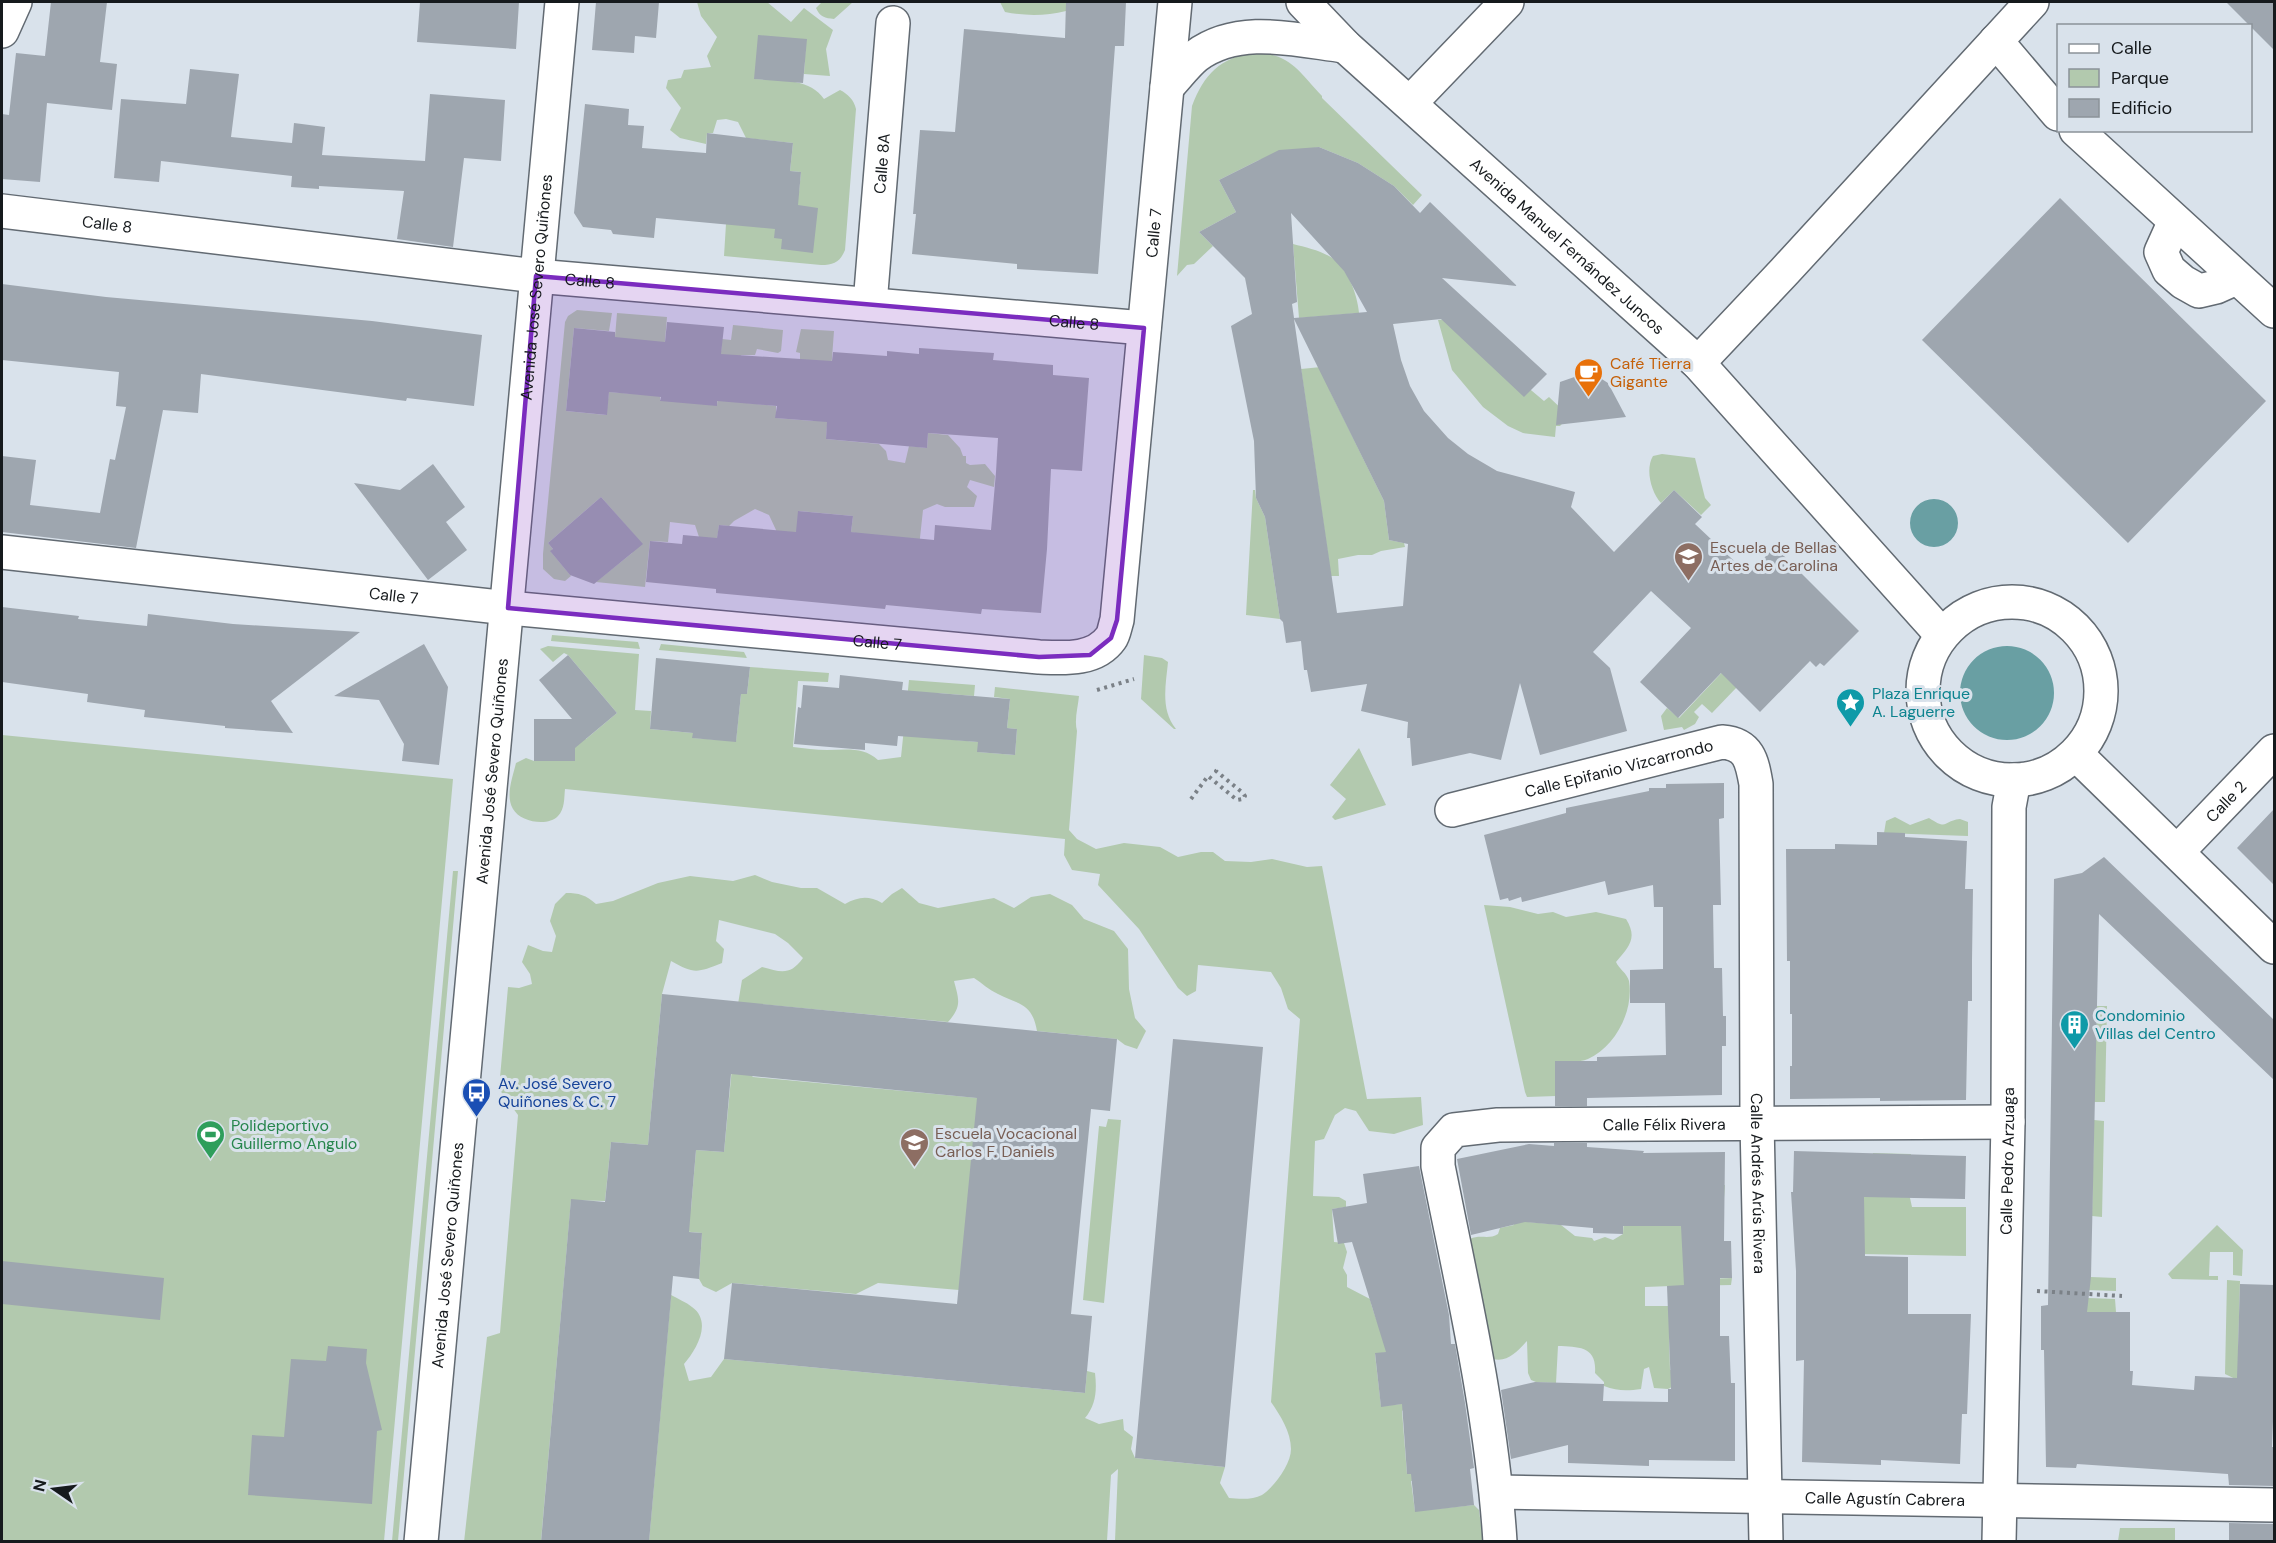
<svg xmlns="http://www.w3.org/2000/svg" width="2276" height="1543" viewBox="0 0 2276 1543" font-family="'DM Sans',sans-serif">
<style>
.green{fill:#b2c9ae;fill-rule:evenodd}
.water{fill:#699fa3}
.building{fill:#9ea6af;fill-rule:evenodd}
.lines{fill:none;stroke-linecap:round;stroke-linejoin:round}
.minor-casing{stroke:#626a72;stroke-width:36}
.path{stroke:#7b8187;stroke-width:4;stroke-dasharray:3 4.5;stroke-linecap:butt}
.minor{stroke:#fff;stroke-width:33}
.marked{fill:#7b2cbf;fill-opacity:0.2;stroke:#7b2cbf;stroke-width:4.5;stroke-linejoin:round}
.labels{text-anchor:middle;dominant-baseline:central;stroke-width:6;stroke-linejoin:round;paint-order:stroke}
.street-label{font-size:16px;fill:#161a1d;stroke:#d9e2eb}
.food-label{font-size:16px;fill:#c56008;stroke:#d9e2eb;text-anchor:start}
.education-label{font-size:16px;fill:#785e54;stroke:#d9e2eb;text-anchor:start}
.culture-label{font-size:16px;fill:#0d838f;stroke:#d9e2eb;text-anchor:start}
.transit-label{font-size:16px;fill:#164399;stroke:#d9e2eb;text-anchor:start}
.leisure-label{font-size:16px;fill:#27864d;stroke:#d9e2eb;text-anchor:start}
</style>
<rect width="100%" height="100%" fill="#d9e2eb"/>
<path class="green" d="M697 2H767L791 22 804 8 833 30 826 49 830 76 804 74 806 39 755 79C779 81 809 77 824 99L840 90C848 94 854 100 856 109L845 250C840 262 834 265 821 265L724 256 726 224 799 192 801 172 790 171 793 143 746 138 738 122 726 119 717 120 713 133H707L706 144 680 138 670 130 681 108 666 88 668 80 681 78 684 70 711 67 707 56 717 37 701 16Z
M822 2H853L834 19C825 18 820 17 816 8Z
M1000 2H1066V11C1046 16 1025 16 1005 12Z
M1255 52C1292 55 1298 71 1322 96V98L1422 195 1413 205 1394 186 1358 163 1319 147 1259 160 1219 180 1236 212 1199 232 1213 246 1194 264 1187 265 1177 276 1192 106C1204 74 1220 58 1255 52Z
M1293 244C1305 247 1318 250 1329 256 1347 266 1357 293 1359 313L1299 318Z
M577 310 612 313 609 331 574 328 566 411 606 415 609 392 648 395 615 337 617 313 667 317 660 400 717 405 722 339 731 340 733 325 783 330 781 351 778 353 757 349 755 355H741L737 402 776 406V418L813 421 815 410 800 359V353L796 352 801 329 834 331 826 439 879 444 886 451 888 460 905 463 909 446 927 448 928 433 948 435 960 448 963 456H966V463L970 465 985 464 995 476 994 487 970 480 967 487 977 496 974 507H945L937 504 923 510 919 547 851 532 853 516 799 511 794 560 772 565 776 530 769 515 755 509 734 521 729 526 719 525 716 547 699 537 695 525 670 522 668 542 650 541 645 587 596 582 632 553 637 538 601 497 548 543 553 549 551 552 571 576 565 581 554 579 543 569V554L565 322 568 316Z
M1446 319 1544 401 1549 397 1569 416 1560 426H1556L1555 437 1523 433 1508 426 1483 407 1452 370 1438 320Z
M1321 367 1327 370 1330 391 1384 501 1389 540 1404 543 1405 547 1381 551 1372 555H1358L1338 559 1339 576H1331L1301 369Z
M1662 454 1695 458 1705 498 1711 505 1701 515 1674 490 1661 503C1651 492 1645 469 1653 456Z
M1253 490H1255L1256 498 1265 517 1280 619 1246 615Z
M1790 600 1785 637 1712 713 1702 704 1694 712 1699 717 1695 724 1684 730 1682 727 1664 730 1661 716 1667 708 1679 718Z
M552 635 638 642 640 649 551 641Z
M661 644 744 652 747 658 659 650Z
M548 646 639 654 635 710 651 711 650 729 693 733V738L736 741 741 694H747L750 667 829 673 828 682 798 681 793 747C804 748 816 750 827 750 845 750 863 746 878 760L901 757 909 680 975 685 974 696 938 693 934 738 978 742V752L1015 755 1017 729 1007 728 1010 699 994 697 995 687 1079 696C1078 707 1074 720 1077 731L1069 830 1077 839 1096 849 1124 843 1160 847 1178 857 1201 852H1213L1225 861 1251 862 1272 859 1307 867 1322 866 1367 1099 1421 1097 1423 1125 1394 1134 1369 1131 1356 1111 1345 1108 1335 1115 1324 1139 1315 1141 1313 1196 1339 1197 1346 1201V1207L1332 1209 1334 1242 1344 1243 1347 1252 1343 1268 1347 1275V1287L1370 1299C1374 1317 1383 1334 1389 1352L1375 1354 1381 1406 1411 1403 1402 1411 1407 1474 1434 1472 1438 1478 1411 1481 1415 1511 1474 1505 1479 1510 1483 1541H1115L1118 1469 1111 1475 1107 1541H649L671 1295C678 1299 686 1302 692 1307 713 1322 696 1350 684 1364L689 1381 711 1377 724 1359 1085 1393 1087 1371 1095 1373C1097 1390 1096 1405 1085 1418L1099 1424 1123 1419 1124 1430 1133 1437 1131 1449 1135 1458 1225 1467 1220 1483 1229 1498C1239 1499 1253 1500 1262 1495 1275 1486 1291 1464 1291 1449 1291 1432 1280 1415 1271 1402L1300 1019 1288 1009 1281 988 1271 972 1198 965 1196 991 1187 996 1178 988 1139 929 1098 885 1100 874 1072 870 1064 855 1065 839 565 789C564 798 565 809 558 816 548 827 520 822 513 809 505 796 513 776 516 763L526 758 534 761H575V729L586 739 617 713 568 655 564 653 553 662 540 649Z
M1144 655 1162 658 1168 662C1166 684 1160 710 1176 729H1174L1141 699Z
M2 735 453 779 384 1541H2Z
M1359 748 1386 805 1335 820 1332 817 1346 799 1330 785Z
M1895 817 1910 825 1929 818C1949 831 1942 821 1960 819L1968 822V836L1884 833 1886 821Z
M453 871H458L398 1541H392Z
M755 875 772 882 801 888H817L845 904C858 897 868 895 882 903L892 894 902 888 919 903 938 908 994 898 1014 908 1031 897 1050 894 1072 905 1084 919 1114 931 1128 949 1129 989 1135 1018 1146 1031 1137 1049 1125 1045 1117 1039 1037 1031C1032 1003 1020 1005 998 994 989 990 982 983 974 978L954 981C959 1000 962 1006 948 1022L760 1004 737 1010 742 980 762 967C781 972 790 976 803 958L788 943 775 934 719 920 716 941 724 949 722 963C697 973 694 974 671 961L662 994 648 1145 611 1142 605 1201 571 1200 541 1541 464 1542 487 1337 500 1333 518 1115 499 1089 508 987 519 988 532 984 530 974 522 962 528 945 543 951 552 952 556 936 550 921 555 904 566 893C579 893 586 895 596 904L613 901 658 883 690 876 733 881Z
M1484 905 1510 907 1538 914 1553 912 1566 917 1596 912 1626 919C1638 938 1629 947 1616 962 1619 969 1627 973 1629 981 1634 1011 1615 1047 1588 1059 1579 1063 1565 1061 1555 1061L1556 1096 1527 1097 1525 1092Z
M2097 1006H2107L2105 1102H2094Z
M733 1057 753 1077 1041 1104 959 1290 878 1283 856 1294 732 1283 716 1292 703 1286 699 1279 702 1233 639 1227 691 1209 696 1150 724 1152Z
M1108 1119 1121 1120 1104 1303 1083 1300 1099 1126 1106 1127Z
M2094 1120 2104 1121 2102 1217 2092 1216Z
M1873 1153 1911 1154 1910 1198 1912 1207H1966V1256L1861 1254 1863 1190 1872 1186Z
M1500 1154 1528 1222 1561 1225 1575 1236 1592 1238 1594 1241 1605 1237 1613 1240 1623 1234 1624 1216 1663 1186 1725 1185 1724 1198 1692 1226 1684 1280 1732 1278 1731 1285 1682 1286 1669 1338 1670 1370 1681 1371 1678 1384 1668 1389 1654 1388 1649 1367 1644 1369 1641 1389C1627 1391 1617 1391 1604 1386V1382L1595 1373C1597 1346 1579 1347 1558 1346L1556 1383 1536 1382 1531 1380 1528 1373 1527 1341C1515 1354 1504 1366 1486 1356L1470 1239C1480 1234 1489 1240 1498 1234L1500 1228 1514 1225ZM1671 1286 1672 1306H1645V1287Z
M2217 1225 2243 1250 2242 1276 2233 1275V1252H2210L2209 1276H2218V1280L2172 1279 2168 1274Z
M2091 1277 2116 1278V1291L2056 1289Z
M2227 1280 2240 1281 2238 1353 2252 1387 2225 1374Z
M2063 1297 2115 1299 2116 1312H2070Z
M2120 1528H2175V1541H2118Z"/>
<path class="water" d="M1910 523a24 24 0 1 1 48 0a24 24 0 1 1-48 0Z
M1960 693a47 47 0 1 1 94 0a47 47 0 1 1-94 0Z"/>
<path class="building" d="M51 2H107L100 62 117 64 112 110 47 103 40 182 2 179V114L9 115 16 53 45 56Z
M420 2H519L516 49 417 42Z
M596 2H659L656 38 635 36 634 53 592 50Z
M1066 2H1126L1124 46H1115L1098 274 1017 269V264L912 254 916 214H913L920 130 955 132 964 29 1065 38Z
M2226 2H2274V50Z
M758 35 807 39 803 83 754 79Z
M190 69 239 74 231 137 292 143 294 123 325 127 322 155 425 161 430 94 505 100 501 161 464 158 453 247 397 239 404 191 319 186V189L291 187 292 176 161 161 159 182 114 178 121 99 186 104Z
M585 104 629 109 628 125 644 126 642 148 706 153 707 133 793 143 790 171 801 172 798 205 818 208 813 253 781 249 782 239 774 238 775 229 656 218 654 238 613 234 611 230 583 227 574 213Z
M1319 147 1358 163 1394 186 1420 213 1430 202 1517 286 1442 278 1547 374 1524 397 1441 319 1393 324 1401 360 1410 386 1424 411 1448 438 1468 454 1497 471 1575 492 1571 507 1614 552 1674 490 1702 517 1695 524 1748 574 1775 547 1859 631 1824 666 1820 663 1816 667 1810 661 1760 712 1721 673 1678 718 1640 682 1691 628 1651 591 1593 652 1610 668 1627 731 1540 755 1520 683 1501 760 1470 753 1412 766 1410 738H1407L1408 722 1361 711 1367 684 1311 692 1307 670H1304L1301 641 1286 643 1283 622 1280 619 1265 517 1256 498 1254 441 1231 326 1252 314 1245 278 1199 232 1236 212 1219 180 1279 150ZM1291 213 1344 271 1367 312 1294 318 1292 304 1297 302ZM1294 319 1384 501 1389 540 1408 544 1403 606 1337 613Z
M2060 198 2266 401 2128 543 1922 340Z
M2 284 106 297 372 321 482 335 474 406 407 398 406 401 201 374 198 413 163 410 136 548 2 532V456L36 460 30 505 100 513 110 459 115 460 126 407 116 406 119 372 2 360Z
M667 322 724 327 721 354 832 361 833 352 887 356V351L919 354V348L994 353 993 360 1053 365V375L1089 378 1082 471 1051 469 1047 549 1041 613 982 609 981 614 886 605 885 609 716 593V589L646 582 650 541 682 544 683 535 717 538 719 525 796 532 798 511 853 516 851 532 934 540 935 525 991 530 996 472 998 438 928 433 927 448 826 439 827 422 775 418 777 406 717 401V406L660 401 661 397 609 392 607 415 566 411 574 328 615 332V337L665 342Z
M1583 374 1597 376 1608 383 1626 417 1556 425 1560 382Z
M433 464 465 507 446 522 467 550 428 580 354 483 400 490Z
M601 497 643 544 594 584 570 575 550 551 553 549 548 543Z
M2 607 79 616 78 619 147 626 148 614 233 624 360 632 271 701 293 733 225 728V726L144 717 145 710 87 702 88 694 2 682Z
M424 644 448 687 439 765 402 761 404 744 379 700 334 696Z
M568 655 617 713 575 748V761H534V719H572L539 680Z
M656 658 750 667 747 694H741L736 742 692 738 693 733 650 729Z
M840 675 903 682 902 690 1010 699 1007 728 1017 729 1015 755 977 752 978 742 898 736 897 746 865 743V750L794 744 798 707 801 708 803 685 839 688Z
M1724 783V818L1719 819 1721 905H1713L1714 968H1722L1723 1016H1726V1046H1722V1095L1587 1098V1106H1555V1061H1597V1057L1666 1055 1665 1003H1630V970L1663 969V907H1654L1653 885 1608 895 1605 881 1522 902 1521 897 1509 901 1508 898 1500 900 1484 835 1566 813V808L1649 791V788H1666V784Z
M2274 809V885L2237 848Z
M1877 832 1905 833V837L1967 841 1965 889H1973L1972 960V1001H1968L1966 1100 1880 1101V1098L1790 1099V1066H1792V1014H1790V961H1787L1786 849H1835V844L1877 845Z
M2104 857 2274 1020V1080L2099 914 2091 1277 2087 1312H2130V1371H2133L2132 1385 2194 1390 2195 1376 2237 1378 2240 1284 2274 1285V1396L2272 1447H2274V1486L2229 1485 2228 1474 2077 1464 2076 1468 2046 1467 2044 1350H2041V1306L2048 1305 2054 879 2082 873Z
M662 994 1117 1039 1110 1111 1091 1109 1071 1314 1092 1316 1085 1393 724 1359 732 1283 957 1304 977 1098 731 1074 724 1152 696 1150 689 1232 702 1233 699 1279 673 1276 649 1542H541L571 1199 605 1202 611 1142 648 1145Z
M1173 1039 1263 1047 1225 1467 1135 1458Z
M1554 1143H1587V1147L1644 1151 1643 1153 1725 1152 1724 1241H1731L1732 1278H1720V1336H1729L1731 1383H1735V1461L1649 1460V1466L1568 1463V1445L1511 1459 1501 1390 1535 1382 1604 1384 1603 1401 1668 1402V1389H1671L1667 1286 1684 1285 1681 1226H1623V1234L1593 1233V1228L1525 1222 1471 1235 1457 1159 1529 1144 1554 1146Z
M1794 1151 1966 1156 1965 1199 1864 1197 1865 1256 1908 1257V1314H1971L1967 1414H1962L1960 1464 1881 1460V1465L1802 1462 1804 1360 1796 1361V1271L1791 1192H1793Z
M1419 1166 1449 1315 1451 1344H1455L1465 1403 1474 1468 1470 1469 1474 1505 1415 1512 1411 1474H1407L1402 1404 1381 1407 1375 1353 1386 1352 1352 1242 1338 1244 1332 1209 1367 1203 1363 1174Z
M2 1261 164 1278 160 1320 2 1304Z
M328 1346 367 1349 366 1363 382 1430 377 1431 372 1504 248 1495 252 1435 284 1437 291 1359 326 1361Z
M2229 1523 2274 1524V1542H2229Z"/>
<g class="lines">
<defs>
<g id="minor">
<path id="s1" d="M1303 2 1345 46 1698 363 1941 634"/>
<path d="M2 31 15 2"/>
<path d="M1996 41 2058 114"/>
<path d="M1167 87C1177 77 1185 65 1196 56 1239 24 1296 40 1345 46"/>
<path d="M1410 103 1507 2"/>
<path d="M2076 130 2274 311"/>
<path id="s2" d="M2 211 536 276 1144 328"/>
<path d="M2175 221 2161 252 2169 270 2183 282 2199 291 2216 287 2236 278"/>
<path id="s3" d="M870 304 893 23"/>
<path d="M1698 363 1784 272 2032 2"/>
<path id="s4" d="M2 552 508 608 1039 657C1063 658 1095 661 1111 638 1114 634 1115 626 1117 620L1175 2"/>
<circle cx="2012" cy="691" r="89"/>
<path d="M2076 754 2274 947"/>
<path id="s5" d="M1452 810 1722 742C1749 744 1752 761 1756 784L1757 1122 1766 1542"/>
<path id="s6" d="M2178 851 2274 751"/>
<path id="s7" d="M1497 1492 2274 1505"/>
<path id="s8" d="M421 1542 562 2"/>
<path id="s9" d="M1500 1542C1492 1414 1463 1291 1438 1166V1148L1454 1130 1498 1125 2008 1122"/>
<path id="s10" d="M1999 1542 2008 1122 2009 807 2014 780"/>
</g>
</defs>
<use href="#minor" class="minor-casing"/>
<path class="path" d="M1097 690 1134 679
M1191 799 1208 776 1237 800 1243 799 1245 796 1243 793 1216 771 1219 768
M2037 1291 2122 1296"/>
<use href="#minor" class="minor"/>
</g>
<path class="marked" d="M536 276 1144 328 1117 620 1111 638 1090 655 1039 657 508 608Z"/>
<defs>
<symbol id="cafe-pin" viewBox="-11 -11 22 30"><path d="M0 17L-7.5 6A9.5 9.5 0 1 1 7.5 6Z" fill="#e8710a" stroke="#d9e2eb"/><path d="M-5.5-4.5H6V0H3Q3 3.5 0 3.5H-2.5Q-5.5 3.5-5.5 0ZM3-3.2v2h1.7v-2ZM-6 4.5H4V6H-6Z" fill="#fff"/></symbol>
<symbol id="school-pin" viewBox="-11 -11 22 30"><path d="M0 17L-7.5 6A9.5 9.5 0 1 1 7.5 6Z" fill="#8d6e63" stroke="#d9e2eb"/><path d="M0-5L7-2L0 1L-7-2ZM-4 1L0 2.5L4 1V4Q0 6-4 4Z" fill="#fff"/></symbol>
<symbol id="sight-pin" viewBox="-11 -11 22 30"><path d="M0 17L-7.5 6A9.5 9.5 0 1 1 7.5 6Z" fill="#0f9aa8" stroke="#d9e2eb"/><path d="M0-6L1.8-2.2L6-1.7L2.9 1.2L3.7 5.4L0 3.3L-3.7 5.4L-2.9 1.2L-6-1.7L-1.8-2.2Z" fill="#fff"/></symbol>
<symbol id="building-pin" viewBox="-11 -11 22 30"><path d="M0 17L-7.5 6A9.5 9.5 0 1 1 7.5 6Z" fill="#0f9aa8" stroke="#d9e2eb"/><path d="M-4-6H4V6H1V3H-1V6H-4ZM-2.5-4.3h1.7v1.8h-1.7ZM.8-4.3h1.7v1.8H.8ZM-2.5-1h1.7V.8h-1.7ZM.8-1h1.7V.8H.8Z" fill="#fff"/></symbol>
<symbol id="bus-pin" viewBox="-11 -11 22 30"><path d="M0 17L-7.5 6A9.5 9.5 0 1 1 7.5 6Z" fill="#1a4fb4" stroke="#d9e2eb"/><path d="M-5-6H5V4H4V6H2V4H-2V6H-4V4H-5ZM-3.5-4V0h7V-4ZM-3.5 1.2v1.5H-2V1.2ZM2 1.2v1.5H3.5V1.2Z" fill="#fff"/></symbol>
<symbol id="stadium-pin" viewBox="-11 -11 22 30"><path d="M0 17L-7.5 6A9.5 9.5 0 1 1 7.5 6Z" fill="#2e9e5b" stroke="#d9e2eb"/><path d="M0-5a6.5 5 0 1 0 0 10a6.5 5 0 1 0 0-10ZM-3.5-1.8h7v3.6h-7Z" fill="#fff"/></symbol>
</defs>
<g fill-rule="evenodd">
<use href="#cafe-pin" x="1572" y="356" width="33" height="45"/>
<use href="#school-pin" x="1672" y="540" width="33" height="45"/>
<use href="#sight-pin" x="1834" y="686" width="33" height="45"/>
<use href="#building-pin" x="2058" y="1008" width="33" height="45"/>
<use href="#bus-pin" x="460" y="1076" width="33" height="45"/>
<use href="#stadium-pin" x="194" y="1118" width="33" height="45"/>
<use href="#school-pin" x="898" y="1126" width="33" height="45"/>
</g>
<g class="labels">
<g class="street-label">
<text stroke="none"><textPath href="#s3" startOffset="141">Calle 8A</textPath></text>
<text stroke="none"><textPath href="#s2" startOffset="106">Calle 8</textPath></text>
<text stroke="none"><textPath href="#s4" startOffset="1528">Calle 7</textPath></text>
<text stroke="none"><textPath href="#s1" startOffset="360">Avenida Manuel Fernández Juncos</textPath></text>
<text stroke="none"><textPath href="#s2" startOffset="592">Calle 8</textPath></text>
<text stroke="none"><textPath href="#s8" startOffset="1260">Avenida José Severo Quiñones</textPath></text>
<text stroke="none"><textPath href="#s2" startOffset="1078">Calle 8</textPath></text>
<text stroke="none"><textPath href="#s4" startOffset="394">Calle 7</textPath></text>
<text stroke="none"><textPath href="#s4" startOffset="880">Calle 7</textPath></text>
<text stroke="none"><textPath href="#s5" startOffset="172">Calle Epifanio Vizcarrondo</textPath></text>
<text stroke="none"><textPath href="#s8" startOffset="774">Avenida José Severo Quiñones</textPath></text>
<text stroke="none"><textPath href="#s6" startOffset="69">Calle 2</textPath></text>
<text stroke="none"><textPath href="#s9" startOffset="634">Calle Félix Rivera</textPath></text>
<text stroke="none"><textPath href="#s10" startOffset="381">Calle Pedro Arzuaga</textPath></text>
<text stroke="none"><textPath href="#s5" startOffset="738">Calle Andrés Arús Rivera</textPath></text>
<text stroke="none"><textPath href="#s8" startOffset="288">Avenida José Severo Quiñones</textPath></text>
<text stroke="none"><textPath href="#s7" startOffset="388">Calle Agustín Cabrera</textPath></text>
</g>
<g class="food-label">
<text x="1610" y="363">Café Tierra<tspan x="1610" dy="18">Gigante</tspan></text>
</g>
<g class="education-label">
<text x="1710" y="547">Escuela de Bellas<tspan x="1710" dy="18">Artes de Carolina</tspan></text>
<text x="935" y="1133">Escuela Vocacional<tspan x="935" dy="18">Carlos F. Daniels</tspan></text>
</g>
<g class="culture-label">
<text x="1872" y="693">Plaza Enrique<tspan x="1872" dy="18">A. Laguerre</tspan></text>
<text x="2095" y="1015">Condominio<tspan x="2095" dy="18">Villas del Centro</tspan></text>
</g>
<g class="transit-label">
<text x="498" y="1083">Av. José Severo<tspan x="498" dy="18">Quiñones &amp; C. 7</tspan></text>
</g>
<g class="leisure-label">
<text x="231" y="1125">Polideportivo<tspan x="231" dy="18">Guillermo Angulo</tspan></text>
</g>
</g>
<rect width="2276" height="1543" fill="none" stroke="#161a1d" stroke-width="6"/>
<rect x="2057" y="24" width="195" height="108" fill="#d9e2eb" stroke="#8b9299" stroke-width="1.5"/>
<rect x="2069" y="44" width="30" height="9" fill="#ffffff" stroke="#8b9299" stroke-width="1.5"/>
<text x="2111" y="54" font-size="18" fill="#161a1d">Calle</text>
<rect x="2069" y="69" width="30" height="18" fill="#b2c9ae" stroke="#8b9299" stroke-width="1.5"/>
<text x="2111" y="84" font-size="18" fill="#161a1d">Parque</text>
<rect x="2069" y="99" width="30" height="18" fill="#9ea6af" stroke="#8b9299" stroke-width="1.5"/>
<text x="2111" y="114" font-size="18" fill="#161a1d">Edificio</text>
<g transform="translate(54 1489) rotate(284)" stroke="#d9e2eb" stroke-width="4.5" paint-order="stroke">
<path d="M0-4.5L10 22L0 15L-10 22Z" fill="#161a1d"/>
<text y="-9" font-size="16" font-weight="bold" text-anchor="middle" fill="#161a1d">N</text>
</g>
</svg>
